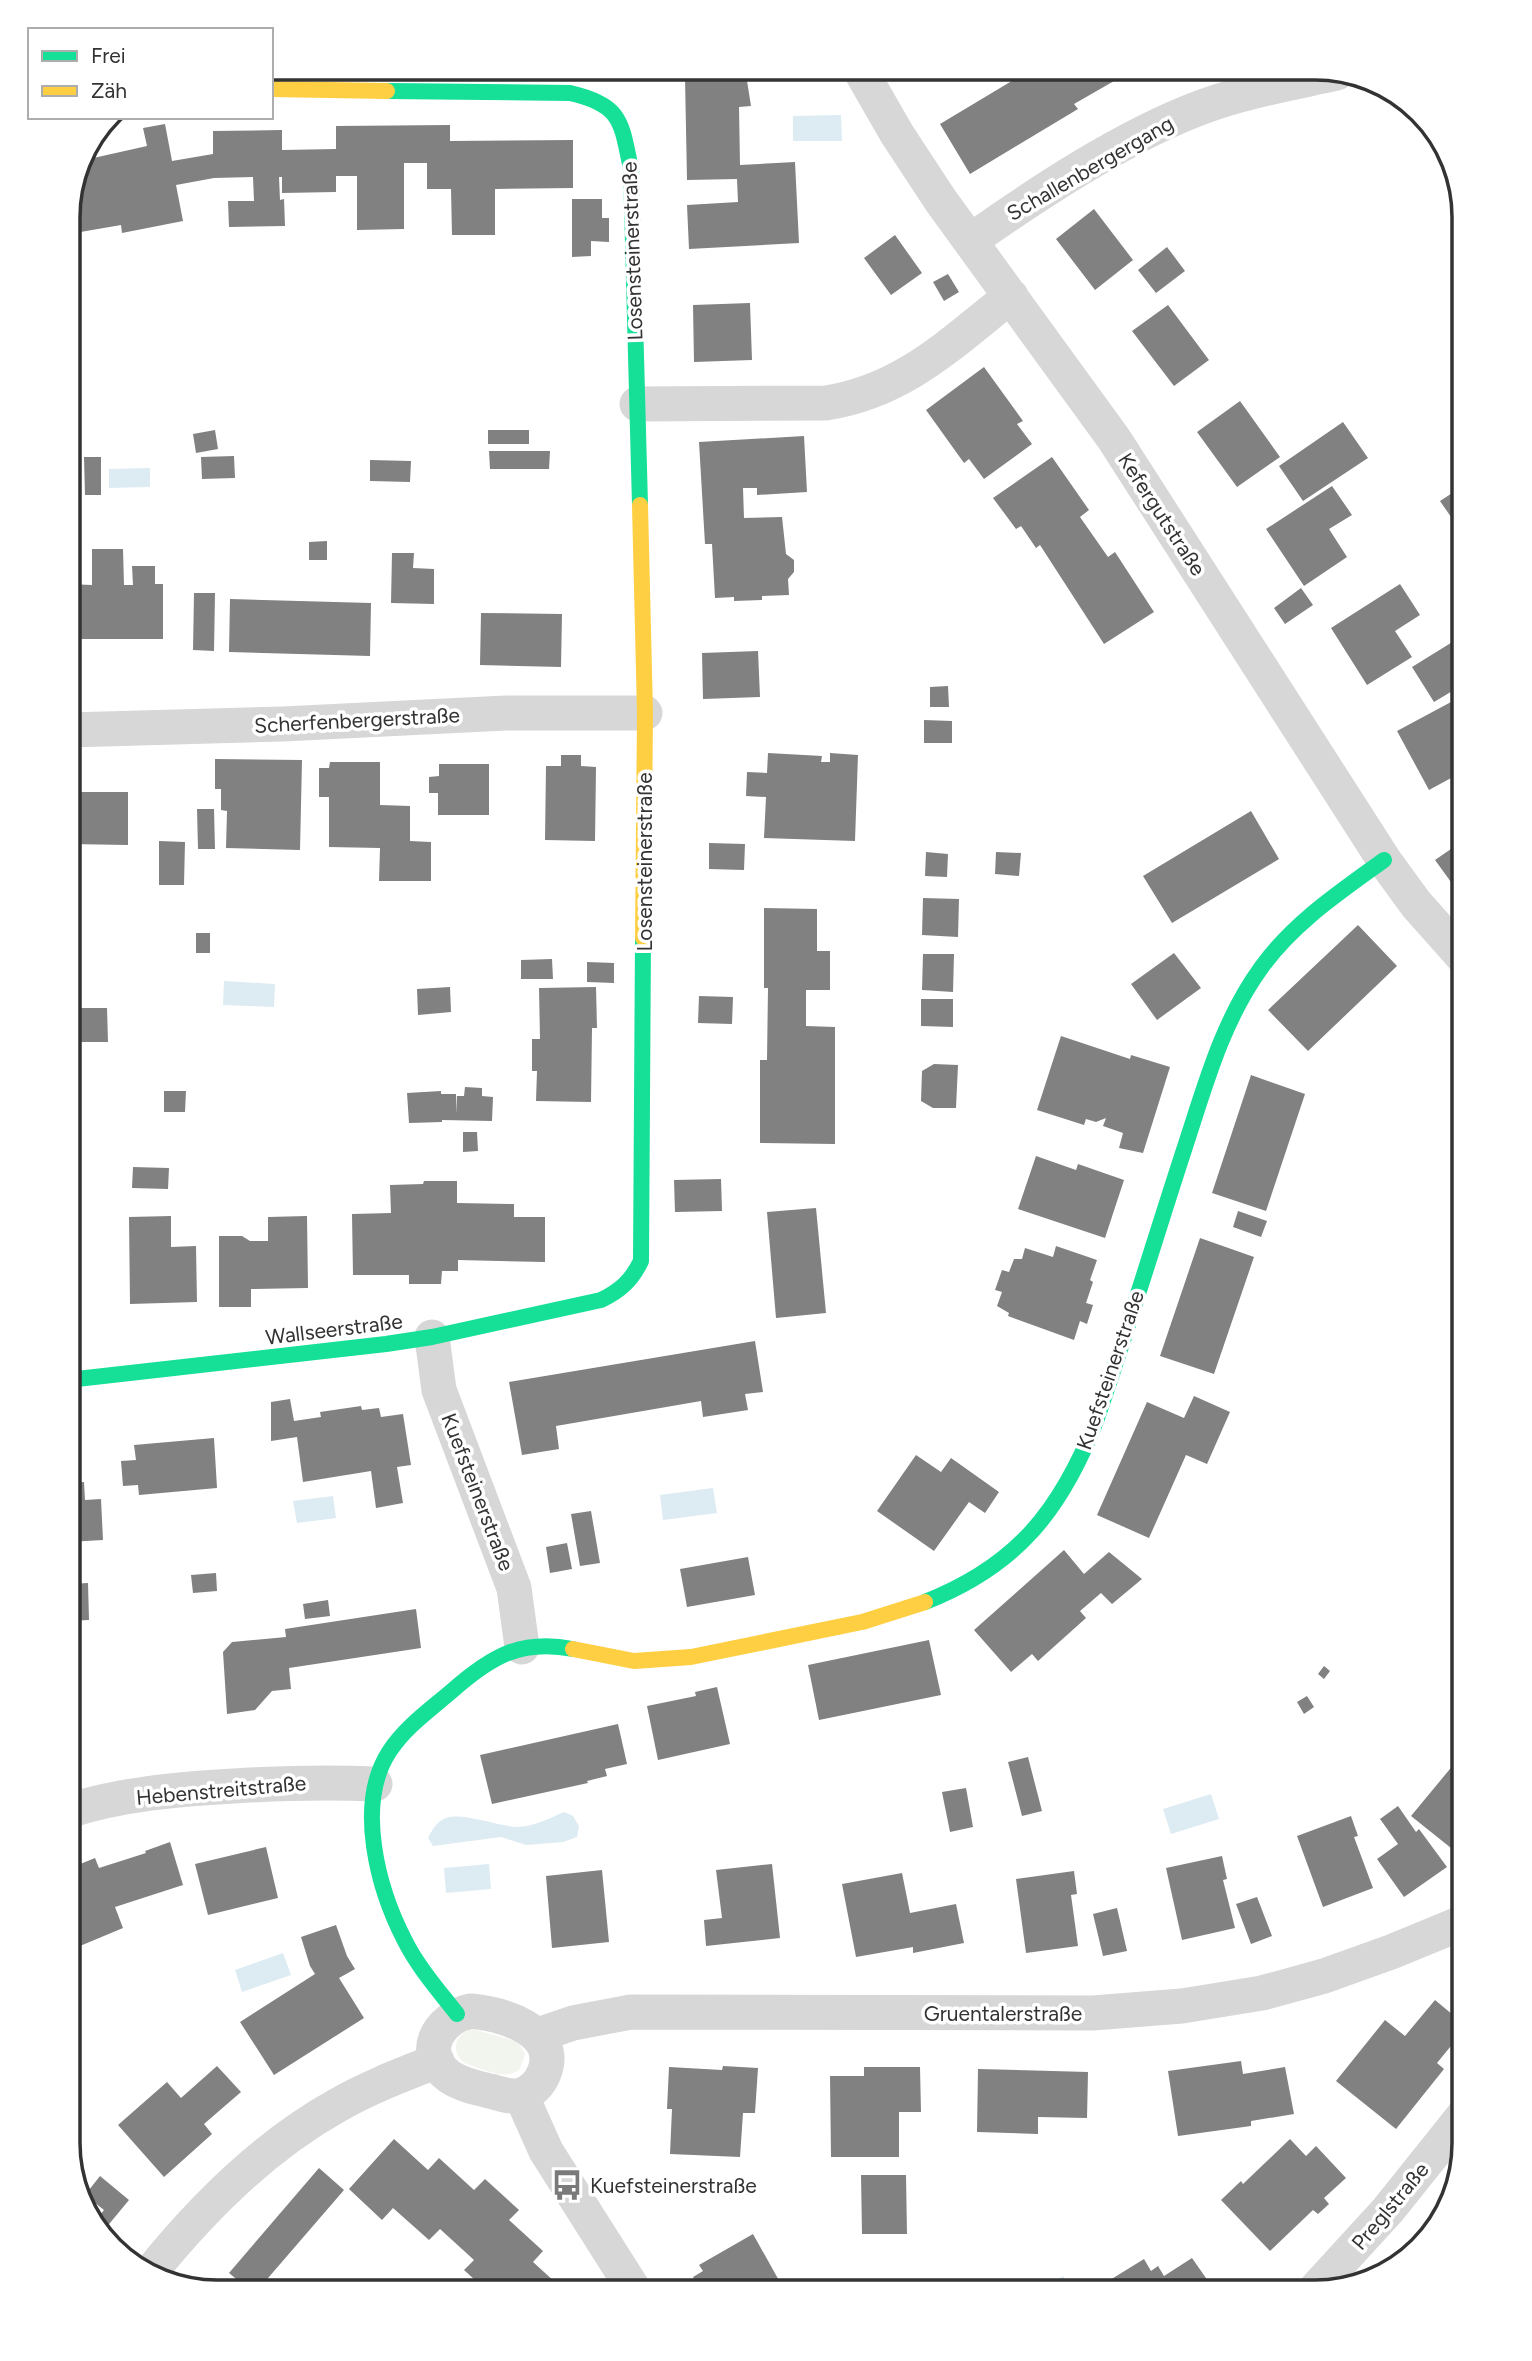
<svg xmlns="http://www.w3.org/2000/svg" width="1532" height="2361" viewBox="0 0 1532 2361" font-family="Figtree,sans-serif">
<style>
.green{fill:#f1f5ed}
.water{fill:#ddebf3}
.building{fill:#818181}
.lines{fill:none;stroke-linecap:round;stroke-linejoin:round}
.street{stroke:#d7d7d7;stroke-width:35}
.fast{stroke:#16e098;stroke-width:16}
.slow{stroke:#ffcf43;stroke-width:16}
.labels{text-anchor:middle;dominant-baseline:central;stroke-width:7;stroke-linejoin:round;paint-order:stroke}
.street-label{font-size:21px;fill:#333;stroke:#fff}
.poi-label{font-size:21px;fill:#333;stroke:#fff;text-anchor:start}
.rim{fill:none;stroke:#333;stroke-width:3.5}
</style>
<rect width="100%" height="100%" fill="#fff"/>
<path class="green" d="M473 2029 515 2041 520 2045 525 2054 520 2069C504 2082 482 2068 464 2063 450 2051 455 2033 473 2029Z"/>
<path class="water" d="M841 115 842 141H793V116Z
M150 468V487L109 488V469Z
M224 981 275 984 274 1007 223 1005Z
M713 1488 717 1513 663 1520 660 1495Z
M333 1496 336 1518 297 1523 293 1501Z
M1211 1794 1219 1819 1171 1834 1163 1809Z
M564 1812 573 1816 579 1826 577 1837 563 1842 526 1845 501 1837 433 1846 428 1838C432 1830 437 1821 446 1818 463 1812 497 1826 517 1827 533 1827 550 1818 564 1812Z
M489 1864 491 1889 446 1893 444 1868Z
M283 1953 291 1975 242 1992 235 1970Z
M1063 2276 1074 2293H1045L1043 2289Z"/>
<path class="building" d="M694 68H745L751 106 739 107 740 165 795 162 799 243 689 249 687 205 738 202 737 179 687 180 685 77 695 75Z
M1032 69H1135L1074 104 1078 109 970 174 940 124Z
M165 124 172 161 213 154V131L282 130V150L336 149V126L450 125V141L573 140V188L495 189V235H452L451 189H427V163H404V229L357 230V176H336V192L282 193V177H279L280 200 284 199 285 226 229 227 228 201H254L253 177 214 178 176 185 183 221 122 233 121 225 69 234V208L80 161 147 146 143 128Z
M572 199H602V218H609V242L591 241V256L572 257Z
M1094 209 1133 260 1095 290 1056 239Z
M895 235 922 273 891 295 864 258Z
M1167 247 1185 271 1156 293 1138 270Z
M948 274 959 292 944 301 933 282Z
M750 303 752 360 694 362 693 305Z
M1168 305 1209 360 1174 386 1132 331Z
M984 367 1023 421 1017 424 1032 444 984 479 969 459 964 463 926 410Z
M1240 401 1280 457 1237 487 1197 432Z
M1343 422 1368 458 1303 501 1279 466Z
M215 430 218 449 196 453 193 434Z
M488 430H529V444H488Z
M804 436 807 492 757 495V488H743L744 518 782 517 786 554 794 560V572L788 579 789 595 762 596V600L734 601V597L715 598 712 544H705L699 442Z
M489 451H550L549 469H490Z
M234 456 235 478 202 479 201 457Z
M84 457H101V495H85Z
M1052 457 1089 510 1080 517 1108 557 1115 552 1154 612 1104 644 1040 545 1036 548 1021 526 1016 529 993 498Z
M370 460 411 461 410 482 370 481Z
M1332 486 1352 515 1329 529 1347 557 1304 586 1266 529Z
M1460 488 1464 494V509L1451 517 1440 501Z
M327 541V560H309V542Z
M92 549H123L124 585H133L132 566H155V584H163V639H68V584L92 585Z
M392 553H414L413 568 434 569V604L391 603Z
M1400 584 1420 615 1395 631 1412 657 1367 685 1331 628Z
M1301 588 1313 605 1285 624 1274 608Z
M194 593H215L214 651 193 650Z
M230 599 371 603 370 656 229 652Z
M481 613 562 614 561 667 480 665Z
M1454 641 1464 657V684L1434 702 1412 667Z
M758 651 760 697 703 699 702 653Z
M948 686 949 707H930V687Z
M1464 695V742L1461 743 1464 747V771L1429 790 1397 731Z
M924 720 952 721V743H924Z
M768 753 822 756 821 762H830V753L858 755 855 841 764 838 766 797 746 796 747 772 767 773Z
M561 755H581V766L596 767 595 841 545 840 546 766H561Z
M215 759 302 760 300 850 226 848 227 811 221 810V789H215Z
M330 762H380V805L410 806V841L431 842V881H379L380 848 329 847V797H319V768H329Z
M439 764H489V815H438V793H429V777L439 776Z
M68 792H128V845L68 844Z
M197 809H214L215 849H198Z
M1251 811 1279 859 1172 923 1143 876Z
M1464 840V900L1435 860Z
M159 841 185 842 184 885H159Z
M709 843 745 844 744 870 709 869Z
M926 852 948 854 947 877 925 876Z
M996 852 1021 853 1019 876 995 874Z
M923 898 959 899 958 937 922 935Z
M764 908 817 909V951H830V990H806V1026L835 1027V1144L760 1143V1060H767L768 988H764Z
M1358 925 1397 966 1308 1051 1268 1010Z
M196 933H210V953H196Z
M1174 953 1201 988 1157 1020 1131 984Z
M923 954H954L953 992 922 990Z
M552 959 553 979H521V960Z
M587 962 614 963V983L587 982Z
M450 987 451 1012 418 1015 417 989Z
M596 987 597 1028H592L591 1102 536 1101 537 1071H532V1039H540L539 988Z
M699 996 733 997 732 1024 698 1023Z
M921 999H953V1027L921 1026Z
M68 1008H107L108 1042H68Z
M1061 1036 1130 1059 1131 1055 1170 1067 1143 1153 1119 1148 1123 1133 1103 1126 1106 1118 1096 1122 1086 1119 1084 1125 1037 1110Z
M934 1064 958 1065 956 1108H933L921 1101 922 1071Z
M1251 1075 1305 1094 1266 1211 1212 1193Z
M465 1087 482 1088V1096L493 1097 492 1121 442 1120V1122L409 1123 407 1093 441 1091V1094H456L457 1114V1096H464Z
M164 1091H186L185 1112H164Z
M463 1132H477L478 1151 463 1152Z
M1036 1156 1076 1170 1078 1164 1124 1180 1105 1238 1018 1209Z
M133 1167 169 1168 168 1189 132 1188Z
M721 1179 722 1211 675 1212 674 1180Z
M424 1181H457V1203L514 1204V1217H545V1262L458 1260V1271H442L441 1284H409V1275H353L352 1214 391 1213 390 1185 423 1184Z
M816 1208 826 1313 776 1318 767 1212Z
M1238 1211 1267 1221 1261 1237 1233 1227Z
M171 1216V1247L196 1246 197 1302 130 1304 129 1217Z
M307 1216 308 1288 251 1289V1307H219V1236H242L250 1241H268V1217Z
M1200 1238 1254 1257 1214 1374 1160 1356Z
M1056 1246 1097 1260 1090 1280 1093 1282 1086 1303 1093 1305 1087 1324 1080 1321 1074 1340 1008 1316 1009 1313 997 1306 1002 1292 995 1290 1002 1270 1009 1272 1014 1259H1022L1025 1248 1053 1257Z
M68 1264H80L81 1296H68Z
M755 1341 763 1392 745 1394 748 1410 703 1417 701 1401 556 1426 559 1449 522 1455 509 1382Z
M1194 1396 1230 1412 1207 1464 1186 1455 1149 1538 1097 1515 1147 1402 1184 1418Z
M290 1399 294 1421 321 1417 320 1412 361 1406 362 1410 379 1408 381 1417 403 1414 411 1465 397 1467 403 1503 376 1508 371 1471 303 1482 297 1437 271 1441V1402Z
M214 1438 217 1488 139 1495 138 1485 123 1486 121 1461 136 1460 134 1445Z
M916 1455 941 1472 951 1458 999 1492 985 1513 969 1502 934 1551 877 1511Z
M84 1482 85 1500 101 1499 103 1540 68 1542V1483Z
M1461 1484 1464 1486V1505L1453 1499Z
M591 1511 600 1563 580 1566 571 1514Z
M567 1543 572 1569 550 1573 546 1547Z
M1064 1550 1084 1574 1109 1552 1142 1579 1112 1604 1101 1593 1080 1611 1086 1618 1038 1661 1032 1654 1011 1672 974 1630Z
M748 1557 755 1595 687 1607 680 1569Z
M216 1573 217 1591 193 1593 191 1575Z
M88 1583 89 1620 68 1621V1584Z
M328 1600 330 1616 305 1619 303 1604Z
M416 1609 421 1648 289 1668 291 1689 272 1691 255 1710 227 1714 223 1652 232 1642 286 1637 285 1629Z
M929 1640 941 1695 819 1720 808 1665Z
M1324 1666 1330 1671 1324 1679 1318 1674Z
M717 1687 730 1744 658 1760 647 1706 696 1696 695 1692Z
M1307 1696 1314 1707 1304 1714 1297 1702Z
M618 1724 627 1764 605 1769 607 1776 587 1781 588 1783 492 1804 480 1755Z
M1464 1752V1843L1456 1852 1411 1816Z
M1028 1757 1042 1811 1022 1816 1008 1762Z
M966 1788 973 1827 950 1832 942 1792Z
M1398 1806 1416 1832 1419 1829 1447 1867 1404 1897 1377 1859 1398 1844 1380 1819Z
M1351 1816 1358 1836 1354 1837 1373 1888 1323 1907 1297 1836Z
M170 1842 183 1885 115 1907 123 1928 68 1951V1869L95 1858 99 1868 146 1853 145 1851Z
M266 1847 278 1898 208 1915 195 1864Z
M1222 1856 1227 1879 1223 1880 1235 1928 1182 1940 1166 1868Z
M772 1864 780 1938 706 1946 704 1920 722 1918 716 1870Z
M602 1870 609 1942 552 1948 546 1876Z
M1074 1871 1077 1894 1071 1895 1078 1946 1026 1953 1016 1879Z
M902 1873 910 1913 956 1904 964 1943 913 1953V1947L856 1957 842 1884Z
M1257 1897 1272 1936 1251 1944 1236 1904Z
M1117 1908 1127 1951 1103 1956 1093 1914Z
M336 1925 347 1956 355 1969 339 1978 364 2018 274 2075 240 2022 315 1974 310 1966 301 1937Z
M1435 2000 1464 2024V2030L1437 2063 1444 2069 1396 2129 1336 2081 1385 2020 1405 2036Z
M1241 2061 1243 2074 1285 2067 1294 2114 1251 2121V2126L1178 2136 1168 2071Z
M217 2066 241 2092 204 2124 212 2134 164 2177 118 2125 167 2082 181 2098Z
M723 2066 758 2068 755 2113H743L740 2157 670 2154 672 2109H667L669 2067 722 2070Z
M864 2067H920L921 2112H899V2157H831L830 2076H864Z
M978 2069 1088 2072 1087 2118 1038 2117V2134L977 2132Z
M394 2139 428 2170 439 2158 474 2190 485 2179 519 2210 509 2220 543 2251 533 2262 567 2293H489L464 2270 474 2260 440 2229 429 2240 393 2208 382 2220 349 2189Z
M1290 2139 1306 2156 1316 2146 1346 2178 1324 2198 1329 2204 1318 2214 1313 2210 1270 2251 1221 2200 1241 2181 1243 2184Z
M319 2168 344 2190 256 2292H252L229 2273Z
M861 2175H906L907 2234H862Z
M100 2176 129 2200 105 2229 113 2236 110 2239 94 2222 104 2210 85 2195Z
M753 2234 786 2293H702L693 2277 703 2271 699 2265Z
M1192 2258 1215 2291 1212 2293H1089L1144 2259 1151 2271 1158 2266 1164 2276Z"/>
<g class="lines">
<path class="street" d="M859 68 897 134 941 201 1114 439 1384 860 1416 904 1464 958
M970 241C1038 193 1124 136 1202 107 1245 91 1292 83 1337 73
M637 404 826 403C904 391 951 343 1011 296
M68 730 283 724 506 713H645
M432 1337 439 1390 514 1588 522 1647
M68 1811C121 1794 179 1789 234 1786 282 1783 328 1782 375 1784
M471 2011C501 2014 561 2030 544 2073 540 2083 532 2091 522 2095 511 2098 501 2094 490 2091 477 2088 462 2085 450 2077 418 2055 437 2018 471 2011Z
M538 2035 573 2023 631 2012 1093 2013 1182 2006 1262 1993 1324 1976 1391 1952 1464 1922
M521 2095 546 2151 636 2293
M150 2273C203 2207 264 2146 338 2105 369 2087 404 2074 437 2061
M1312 2293 1388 2210 1464 2115"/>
<path class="fast" d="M387 91 570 93C623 105 621 123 631 169L640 505
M68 1380 386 1344 432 1337 601 1300C620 1291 632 1280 641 1261L643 938
M925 1602C1017 1566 1061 1510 1096 1421 1127 1332 1154 1242 1183 1153 1204 1090 1221 1023 1261 968 1293 923 1340 892 1384 860
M457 2014C439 1991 418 1967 405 1941 378 1889 355 1805 389 1752 405 1727 431 1709 453 1690 492 1656 521 1639 573 1649"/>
<path class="slow" d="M271 89 387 91
M640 505 645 713 643 938
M573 1649 634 1661 691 1657 862 1622 925 1602"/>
</g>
<defs>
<symbol id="bus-bare" viewBox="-9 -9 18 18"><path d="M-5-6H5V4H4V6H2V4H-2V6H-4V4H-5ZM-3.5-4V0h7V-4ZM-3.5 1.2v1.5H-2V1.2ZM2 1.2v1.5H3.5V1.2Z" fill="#7a7a7a" stroke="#fff" stroke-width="2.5" paint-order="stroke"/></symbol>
</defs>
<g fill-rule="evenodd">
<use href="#bus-bare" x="545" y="2163" width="44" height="44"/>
</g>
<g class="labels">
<g class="street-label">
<text transform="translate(1090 168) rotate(-30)">Schallenbergergang</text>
<text transform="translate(632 251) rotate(-92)">Losensteinerstraße</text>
<text transform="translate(1162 514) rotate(57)">Kefergutstraße</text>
<text transform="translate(357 720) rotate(-3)">Scherfenbergerstraße</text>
<text transform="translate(644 862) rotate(-90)">Losensteinerstraße</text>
<text transform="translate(334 1329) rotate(-7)">Wallseerstraße</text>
<text transform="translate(1110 1370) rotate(-71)">Kuefsteinerstraße</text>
<text transform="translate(478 1492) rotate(69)">Kuefsteinerstraße</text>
<text transform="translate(221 1790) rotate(-5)">Hebenstreitstraße</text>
<text x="1003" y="2013">Gruentalerstraße</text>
<text transform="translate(1390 2206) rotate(-50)">Preglstraße</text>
</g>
<g class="poi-label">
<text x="590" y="2185">Kuefsteinerstraße</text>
</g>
</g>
<path d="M0 0H1532V2361H0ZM217 80H1315A137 137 0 0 1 1452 217V2143A137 137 0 0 1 1315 2280H217A137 137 0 0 1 80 2143V217A137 137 0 0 1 217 80Z" fill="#fff" fill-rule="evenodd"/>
<path class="rim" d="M217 80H1315A137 137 0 0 1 1452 217V2143A137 137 0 0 1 1315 2280H217A137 137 0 0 1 80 2143V217A137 137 0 0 1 217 80Z"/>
<rect x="28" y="28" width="245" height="91" fill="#ffffff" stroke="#adadad" stroke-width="2"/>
<rect x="42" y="51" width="35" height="10" fill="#16e098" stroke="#adadad" stroke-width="2"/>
<text x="91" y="63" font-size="21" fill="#333333">Frei</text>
<rect x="42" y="86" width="35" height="10" fill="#ffcf43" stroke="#adadad" stroke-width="2"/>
<text x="91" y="98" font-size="21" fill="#333333">Zäh</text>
</svg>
